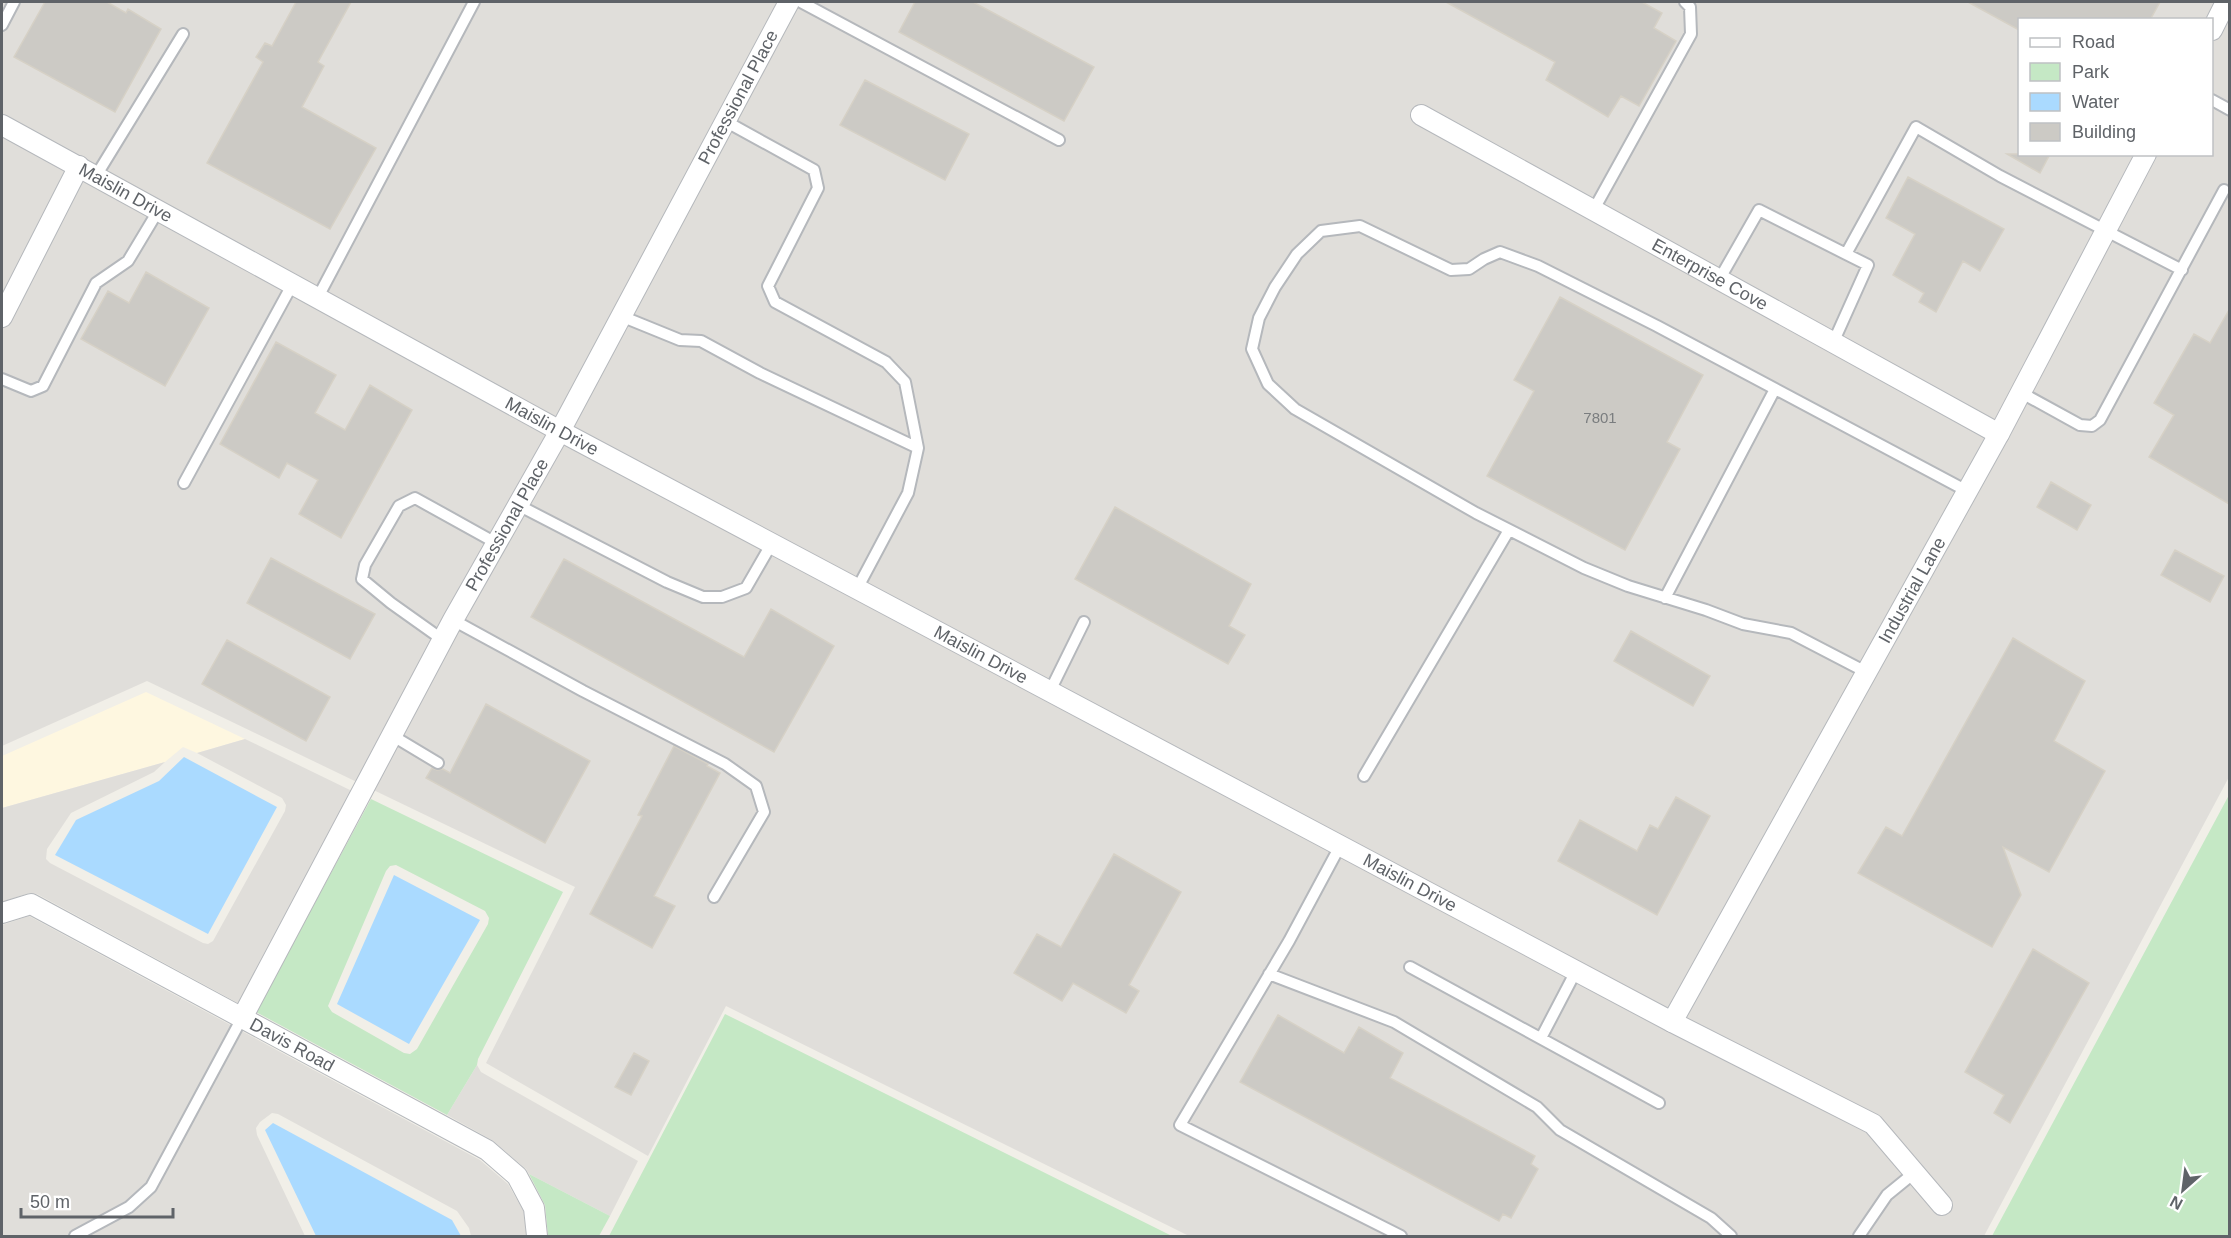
<svg xmlns="http://www.w3.org/2000/svg" width="2231" height="1238" viewBox="0 0 2231 1238" font-family="Arial,sans-serif">
<style>
.commercial{fill:#fef7e0}
.industrial{fill:#e0deda;fill-rule:evenodd}
.green{fill:#c5e8c5;fill-rule:evenodd}
.water{fill:#aadaff}
.building{fill:#cccac5;stroke:#d6d1c6;stroke-width:1.5}
.lines{fill:none;stroke-linecap:round;stroke-linejoin:round}
.service-casing{stroke:#b5b8bc;stroke-width:14}
.minor-casing{stroke:#b5b8bc;stroke-width:22}
.service{stroke:#fff;stroke-width:10}
.minor{stroke:#fff;stroke-width:20}
.labels{text-anchor:middle;dominant-baseline:central;stroke-width:5;stroke-linejoin:round;paint-order:stroke}
.number-label{font-size:15px;fill:#7a7d7f}
.street-label{font-size:18px;fill:#5f6368;stroke:#fff}
</style>
<rect width="100%" height="100%" fill="#f1efe8"/>
<path class="commercial" d="M146 692 245 739 197 753 183 747 165 762 2 808V756Z"/>
<path class="industrial" d="M2 2H2229V777L1984 1236H1189L726 1006 648 1156 486 1063 575 887 147 681 2 746ZM2020 20H2212V154H2020Z
M245 739 352 791 238 1003 37 894 29 893 2 902V808L165 762 154 772 71 813 47 849 46 859 50 863 203 943 208 944 213 941 285 811 286 805 282 798 197 753Z
M29 916 480 1160 508 1184 524 1212 526 1236H471L469 1228 457 1211 278 1114 272 1113 260 1122 256 1128 257 1135 305 1236H2V925Z
M477 1065 481 1072 638 1161 610 1216 529 1174 526 1169 492 1140 447 1115Z"/>
<path class="green" d="M2229 795V1236H1992Z
M371 799 563 892 478 1059 477 1065 447 1115 256 1012ZM396 865 485 911 489 918 488 924 417 1049 410 1054 404 1053 332 1012 328 1006 386 871 390 866Z
M725 1014 1172 1236H609Z
M529 1174 610 1216 599 1236H548L545 1205Z"/>
<path class="water" d="M184 757 277 807 208 934 55 855 76 820 159 781Z
M394 875 480 920 409 1044 337 1004Z
M273 1123 452 1220 461 1236H316L265 1130Z"/>
<path class="building" d="M45 2H107L126 13 128 9 161 29 115 112 14 57Z
M296 2H351L318 62 324 66 302 107 376 148 330 229 207 163 263 62 256 57 265 43 272 46Z
M915 2H973L1094 67 1064 121 899 32Z
M1446 2H1642L1662 13 1654 28 1676 41 1639 106 1621 96 1608 117 1546 80 1555 62Z
M1968 2H2160L2150 20H2019V30Z
M865 80 969 134 945 180 840 125Z
M2007 154H2050L2040 173Z
M1908 177 2004 229 1980 271 1963 261 1936 312 1919 302 1924 293 1893 275 1915 234 1886 218Z
M146 272 209 308 165 386 81 339 108 291 129 303Z
M1560 297 1703 375 1667 442 1680 449 1625 550 1487 476 1534 391 1514 380Z
M2229 310V504L2149 457 2174 415 2154 403 2194 334 2210 343Z
M276 342 336 375 315 413 345 430 370 385 412 410 341 538 299 514 318 480 287 463 279 478 220 444Z
M2051 482 2091 505 2077 530 2037 507Z
M1115 507 1251 584 1229 626 1245 635 1228 664 1075 579Z
M2175 550 2224 576 2210 602 2161 575Z
M271 558 375 614 350 659 247 603Z
M564 559 744 657 771 609 834 646 774 752 531 617Z
M1631 631 1710 676 1693 706 1614 661Z
M2013 638 2085 681 2054 741 2105 771 2049 872 2003 847 2021 895 1992 947 1858 873 1886 827 1902 836Z
M227 640 330 697 306 741 202 684Z
M486 704 590 761 545 843 426 778 432 768 437 770 443 769 450 773Z
M674 746 708 764 707 766 720 773 654 896 675 906 652 948 590 914 642 816 638 815Z
M1676 797 1710 816 1657 915 1558 861 1580 820 1637 851 1650 825 1658 829Z
M1114 854 1181 892 1129 985 1139 991 1126 1013 1073 983 1062 1001 1014 973 1037 934 1061 947Z
M2033 949 2089 983 2010 1123 1994 1113 2004 1095 1965 1072Z
M1278 1015 1344 1053 1359 1027 1403 1053 1390 1078 1535 1156 1531 1164 1538 1169 1511 1218 1503 1214 1499 1221 1240 1082Z
M634 1053 649 1061 631 1095 615 1087Z"/>
<g class="lines">
<defs>
<path id="service" d="M801 2 1059 140
M2 25 14 2
M2212 100 2230 110
M725 121 814 170 818 188 768 286 775 302 886 362 905 382 918 448 908 493 857 589
M96 176 183 34
M1593 211 1691 34 1690 7 1685 2
M1719 280 1759 210 1846 254 1916 127 2000 176 2182 270
M317 299 474 2
M621 316 680 340 701 341 760 373 918 448
M1833 343 1868 265 1846 254
M2 379 31 391 43 386 96 283 128 261 158 211
M2020 392 2080 425 2092 426 2100 420 2224 190
M184 483 292 285
M518 505 667 582 703 597H722L746 588 772 543
M1665 598 1775 389
M453 620 583 691 725 764 756 786 764 812 714 897
M443 640 391 603 362 579 365 565 399 506 415 498 496 543
M1866 672 1791 633 1743 624 1706 610 1628 586 1584 568 1476 513 1295 409 1268 384 1252 349 1259 318 1275 287 1297 254 1321 231 1360 226 1451 270 1469 269 1484 259 1500 252 1538 266 1657 326 1967 491
M1050 691 1084 622
M393 736 438 763
M1364 776 1509 530
M1340 846 1289 941 1180 1125 1401 1236
M1410 967 1659 1103
M1269 974 1394 1022 1537 1107 1560 1130 1711 1218 1731 1236
M1541 1038 1576 971
M75 1236 129 1207 151 1187 242 1018
M1859 1236 1887 1195 1914 1173"/>
<g id="minor">
<path d="M2212 30 2226 2"/>
<path id="s1" d="M1421 115 1999 434"/>
<path id="s2" d="M2 125 560 431 1672 1022 1873 1124 1942 1205"/>
<path d="M2 317 79 166"/>
<path id="s3" d="M2 913 31 904 487 1150 517 1176 534 1208 537 1236"/>
<path id="s4" d="M242 1018 453 620 560 431 789 2"/>
<path id="s5" d="M1672 1022 1999 434 2146 154"/>
</g>
</defs>
<use href="#service" class="service-casing"/>
<use href="#minor" class="minor-casing"/>
<use href="#service" class="service"/>
<use href="#minor" class="minor"/>
</g>
<g class="labels">
<g class="number-label">
<text x="1600" y="417">7801</text>
</g>
<g class="street-label">
<text stroke="none"><textPath href="#s4" startOffset="1046">Professional Place</textPath></text>
<text stroke="none"><textPath href="#s2" startOffset="141">Maislin Drive</textPath></text>
<text stroke="none"><textPath href="#s1" startOffset="330">Enterprise Cove</textPath></text>
<text stroke="none"><textPath href="#s2" startOffset="627">Maislin Drive</textPath></text>
<text stroke="none"><textPath href="#s4" startOffset="560">Professional Place</textPath></text>
<text stroke="none"><textPath href="#s5" startOffset="494">Industrial Lane</textPath></text>
<text stroke="none"><textPath href="#s2" startOffset="1113">Maislin Drive</textPath></text>
<text stroke="none"><textPath href="#s2" startOffset="1599">Maislin Drive</textPath></text>
<text stroke="none"><textPath href="#s3" startOffset="327">Davis Road</textPath></text>
</g>
</g>
<rect width="2231" height="1238" fill="none" stroke="#5f6368" stroke-width="6"/>
<rect x="2018" y="18" width="195" height="138" fill="#ffffff" stroke="#bfc1c3" stroke-width="1.5"/>
<rect x="2030" y="38" width="30" height="9" fill="#ffffff" stroke="#bfc1c3" stroke-width="1.5"/>
<text x="2072" y="48" font-size="18" fill="#5f6368">Road</text>
<rect x="2030" y="63" width="30" height="18" fill="#c5e8c5" stroke="#bfc1c3" stroke-width="1.5"/>
<text x="2072" y="78" font-size="18" fill="#5f6368">Park</text>
<rect x="2030" y="93" width="30" height="18" fill="#aadaff" stroke="#bfc1c3" stroke-width="1.5"/>
<text x="2072" y="108" font-size="18" fill="#5f6368">Water</text>
<rect x="2030" y="123" width="30" height="18" fill="#cccac5" stroke="#bfc1c3" stroke-width="1.5"/>
<text x="2072" y="138" font-size="18" fill="#5f6368">Building</text>
<g transform="translate(2183 1190) rotate(208)" stroke="#ffffff" stroke-width="4.5" paint-order="stroke">
<path d="M0-4.5L10 22L0 15L-10 22Z" fill="#5f6368"/>
<text y="-9" font-size="16" font-weight="bold" text-anchor="middle" fill="#5f6368">N</text>
</g>
<path d="M21 1208v9h152v-9" fill="none" stroke="#5f6368" stroke-width="3"/>
<text x="30" y="1208" font-size="18" fill="#5f6368" stroke="#ffffff" stroke-width="4.5" paint-order="stroke">50 m</text>
</svg>
